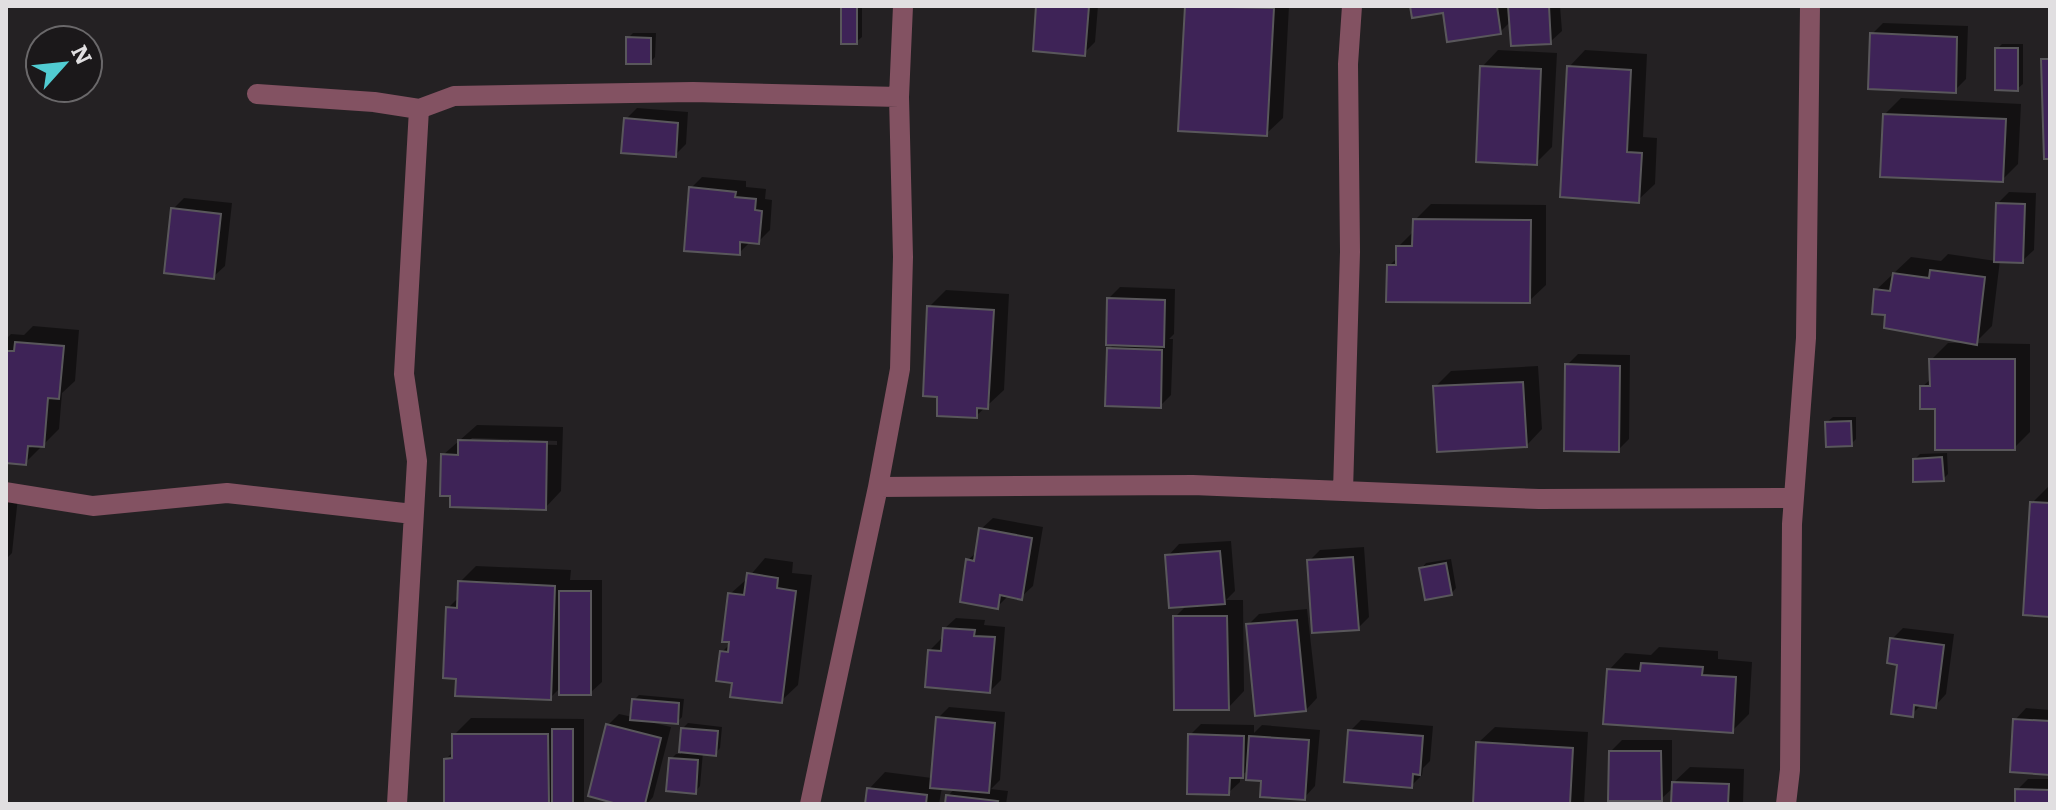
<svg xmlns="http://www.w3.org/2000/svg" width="2056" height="810" viewBox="0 0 2056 810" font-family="Literata,serif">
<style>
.shadow{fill:#0007;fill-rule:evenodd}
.building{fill:#3e2357;stroke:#59575b;stroke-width:2}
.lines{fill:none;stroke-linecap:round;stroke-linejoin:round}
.street{stroke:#835262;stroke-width:20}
</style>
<rect width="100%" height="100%" fill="#242123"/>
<path class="shadow" d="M843 6H862V37L856 42Z
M1038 6H1098L1095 42 1084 53Z
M1187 6H1289L1283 118 1266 134 1180 129Z
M1412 6H1560L1562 31 1550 42 1511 21 1500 32 1445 11Z
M1883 23 1968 26 1966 79 1955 90 1872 34Z
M633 33H656L655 57 650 62 628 38Z
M2002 44H2023V84L2017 89 1997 49Z
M1498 50 1557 53 1552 147 1536 163 1482 67Z
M1585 50 1647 54 1643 137 1657 138 1655 184 1638 200 1569 67Z
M1901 98 2021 104 2018 164 2002 180 1885 114Z
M637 108 688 112 686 144 675 155 626 119Z
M702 177 746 181V187L766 189 765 199 772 200 770 230 758 242 751 241 739 253 691 188Z
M2009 192 2036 193 2034 250 2022 261 2000 260 1992 326 1975 343 2030 344V432L2014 448 1937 407 1922 387 1932 378 1931 360 1948 343H1967V341L1888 313 1876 290 1911 257 1941 261 1948 254 1996 261 1998 203Z
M184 198 232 203 225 266 213 277 173 209Z
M1431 204 1546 205V285L1529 301 1389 266 1398 257V247L1415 230V220Z
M1120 287 1175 289 1174 334 1169 339H1173L1171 395 1160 406 1109 349 1114 344 1109 298Z
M946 290 1009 294 1004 390 976 416 929 307Z
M33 326 79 330 75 381 62 393 59 429 25 463 6 461V339L11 334 24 335Z
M1578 354 1630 355 1629 439 1618 450 1567 365Z
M1538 366 1542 429 1526 446 1435 387 1451 371Z
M1833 417H1856V439L1851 444 1827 422Z
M477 425 563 427 561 491 545 508 443 455ZM472 438 557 441V445L468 442Z
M1947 453 1948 474 1943 479 1915 459 1920 454Z
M6 487 19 488 12 553 6 559Z
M2048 487H2050V615L2032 503Z
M993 518 1043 527 1033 586 1021 597 1009 595 997 607 968 560 978 551 981 529Z
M1231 541 1235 591 1226 600H1243L1244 691 1228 708 1175 617 1187 605 1168 556 1179 544Z
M1364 547 1369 617 1358 628 1309 561 1320 550Z
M765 558 793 562 792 573 812 575 798 685 781 701 734 681 722 652 734 640 730 594 748 578Z
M1451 559 1456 588 1451 594 1421 569 1426 563Z
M476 566 571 570 570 580H602V682L590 693 561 687 550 698 458 677 448 608 459 597 460 582Z
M1307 609 1317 698 1306 710 1248 625 1259 614Z
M956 618 985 620 984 625 1005 627 1001 680 990 691 930 650 941 639 944 640V629Z
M1903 628 1954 634 1946 694 1935 706 1922 704 1912 714 1892 639Z
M1659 647 1718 651V659L1752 662 1749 714 1732 731 1609 670 1625 653 1651 655Z
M639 695 684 699 682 717 677 722 650 719V722L671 727 653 797 647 804H625L608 725 619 714 633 717 634 700Z
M949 707 1005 712 1000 780 991 789 1008 791 1006 804H947L948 796 955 788 942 787 939 804H867L869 789 885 772 932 778 938 718Z
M2026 708 2050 710V773L2015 720Z
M471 718 584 719V804H446V759L454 751V735Z
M1361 720 1433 726 1430 761 1423 768 1422 775 1411 786 1350 731Z
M688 723 722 727 720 748 715 754 703 752 700 786 695 792 671 759 676 754H681L683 728Z
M1201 724 1254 725V733L1262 725 1320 730 1315 786 1304 798 1249 770 1240 776V782L1228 793 1190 735Z
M1495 727 1588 732 1584 804H1475L1478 743Z
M1622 740H1672V784L1690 767 1744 769 1743 804H1673L1674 787 1661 799 1611 751Z
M2028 779H2050V804H2017V790Z"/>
<path class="building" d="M841 6H857V44H841Z
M1036 6H1089L1085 56 1033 51Z
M1185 6 1274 8 1267 136 1178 131Z
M1410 6H1497L1501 34 1447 42 1443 13 1412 18Z
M1508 6H1549L1551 44 1511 46Z
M1870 33 1957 37 1956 93 1868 89Z
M626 37 651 38V64H626Z
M1995 48H2018V91L1995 90Z
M2041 59H2050V159H2044Z
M1480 66 1541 69 1537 165 1476 162Z
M1567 66 1631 70 1627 152 1642 153 1639 203 1560 197Z
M1883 114 2006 119 2003 182 1880 177Z
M624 118 678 123 676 157 621 153Z
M689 187 736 192 735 197 756 199 755 210 762 211 759 244 740 242V255L684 251Z
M1996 203 2025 204 2023 263 1994 262Z
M171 208 221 214 214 279 164 273Z
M1413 219 1531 220 1530 303 1386 302 1387 265H1396V246H1412Z
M1930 270 1985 277 1977 345 1884 328 1885 315 1872 314 1874 289 1890 291 1893 273 1929 278Z
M1107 298 1165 300 1164 347 1106 345Z
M927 306 994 310 988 409 977 408V418L937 416V397L923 396Z
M15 342 64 346 59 399 48 398 44 447 28 446 26 465 6 463V351H14Z
M1107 348 1162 350 1161 408 1105 406Z
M1929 359H2015V450H1935V409H1920V386H1930Z
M1565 364 1620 366 1619 452 1564 451Z
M1523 382 1527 447 1437 452 1433 386Z
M1851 421 1852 446 1826 447 1825 422Z
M458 440 547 442 546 510 450 507V496H440L441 454 458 455Z
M1942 457 1944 481 1913 482V459Z
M2030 502 2050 503V617L2023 615Z
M979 528 1032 538 1022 600 1000 595 998 609 960 602 966 559 974 561Z
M1220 551 1225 604 1169 608 1165 555Z
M1353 557 1359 630 1312 633 1307 560Z
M1446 563 1452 595 1425 600 1419 568Z
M747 573 778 578 777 588 796 591 782 703 730 697 732 683 716 681 720 651 728 652 729 642H722L728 593 744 595Z
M458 581 555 586 551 700 455 696 456 679 443 678 446 607 457 608Z
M559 591H591V695H559Z
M1173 616H1227L1229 710H1174Z
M1297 620 1306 711 1255 716 1246 624Z
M943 628 975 630 974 636 995 637 990 693 925 687 928 650 941 651Z
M1890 638 1944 645 1936 708 1914 705 1913 717 1891 714 1897 665 1887 663Z
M1641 663 1703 667 1702 675 1736 677 1733 733 1603 724 1607 669 1640 671Z
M632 699 679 703 678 724 630 720Z
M936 717 995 723 989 793 930 788Z
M2013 719 2050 721V775L2010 772Z
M606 724 661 738 645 804H617L588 796Z
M681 728 718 731 716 756 679 752Z
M552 729H573V804H552Z
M1348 730 1423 736 1420 775 1413 774 1412 788 1344 782Z
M452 734H548L549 804H444V759L452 758Z
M1188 734 1244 736 1243 778H1230L1229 795 1187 794Z
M1249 736 1309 740 1305 800 1260 797 1261 781 1246 780Z
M1476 742 1573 748 1570 804H1473Z
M1609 751H1661L1662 801H1608Z
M669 758 698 760 696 794 666 791Z
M1672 782 1729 784 1728 804H1671Z
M867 788 927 795 926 804H865Z
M2015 789 2050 790V804H2015Z
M946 795 998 801 997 804H945Z"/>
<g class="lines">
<path class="street" d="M257 94 374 102 419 109 454 96 693 92 899 97
M878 487 1193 485 1539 499 1794 498
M1343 491 1350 252 1348 64 1352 6
M6 492 93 506 227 493 413 514
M397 804 417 461 404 374 419 109
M810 804 878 487 900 369 903 257 899 97 903 6
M1786 804 1790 770 1792 524 1806 338 1810 6"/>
</g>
<rect width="2056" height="810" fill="none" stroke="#e1dfe1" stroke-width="16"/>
<g transform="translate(64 64) rotate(63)"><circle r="38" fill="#1b181a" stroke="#6a686a" stroke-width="2"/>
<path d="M0-6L14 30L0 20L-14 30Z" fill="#51ccd2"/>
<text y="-12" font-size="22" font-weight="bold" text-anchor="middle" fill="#e1dfe1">N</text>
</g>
</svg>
